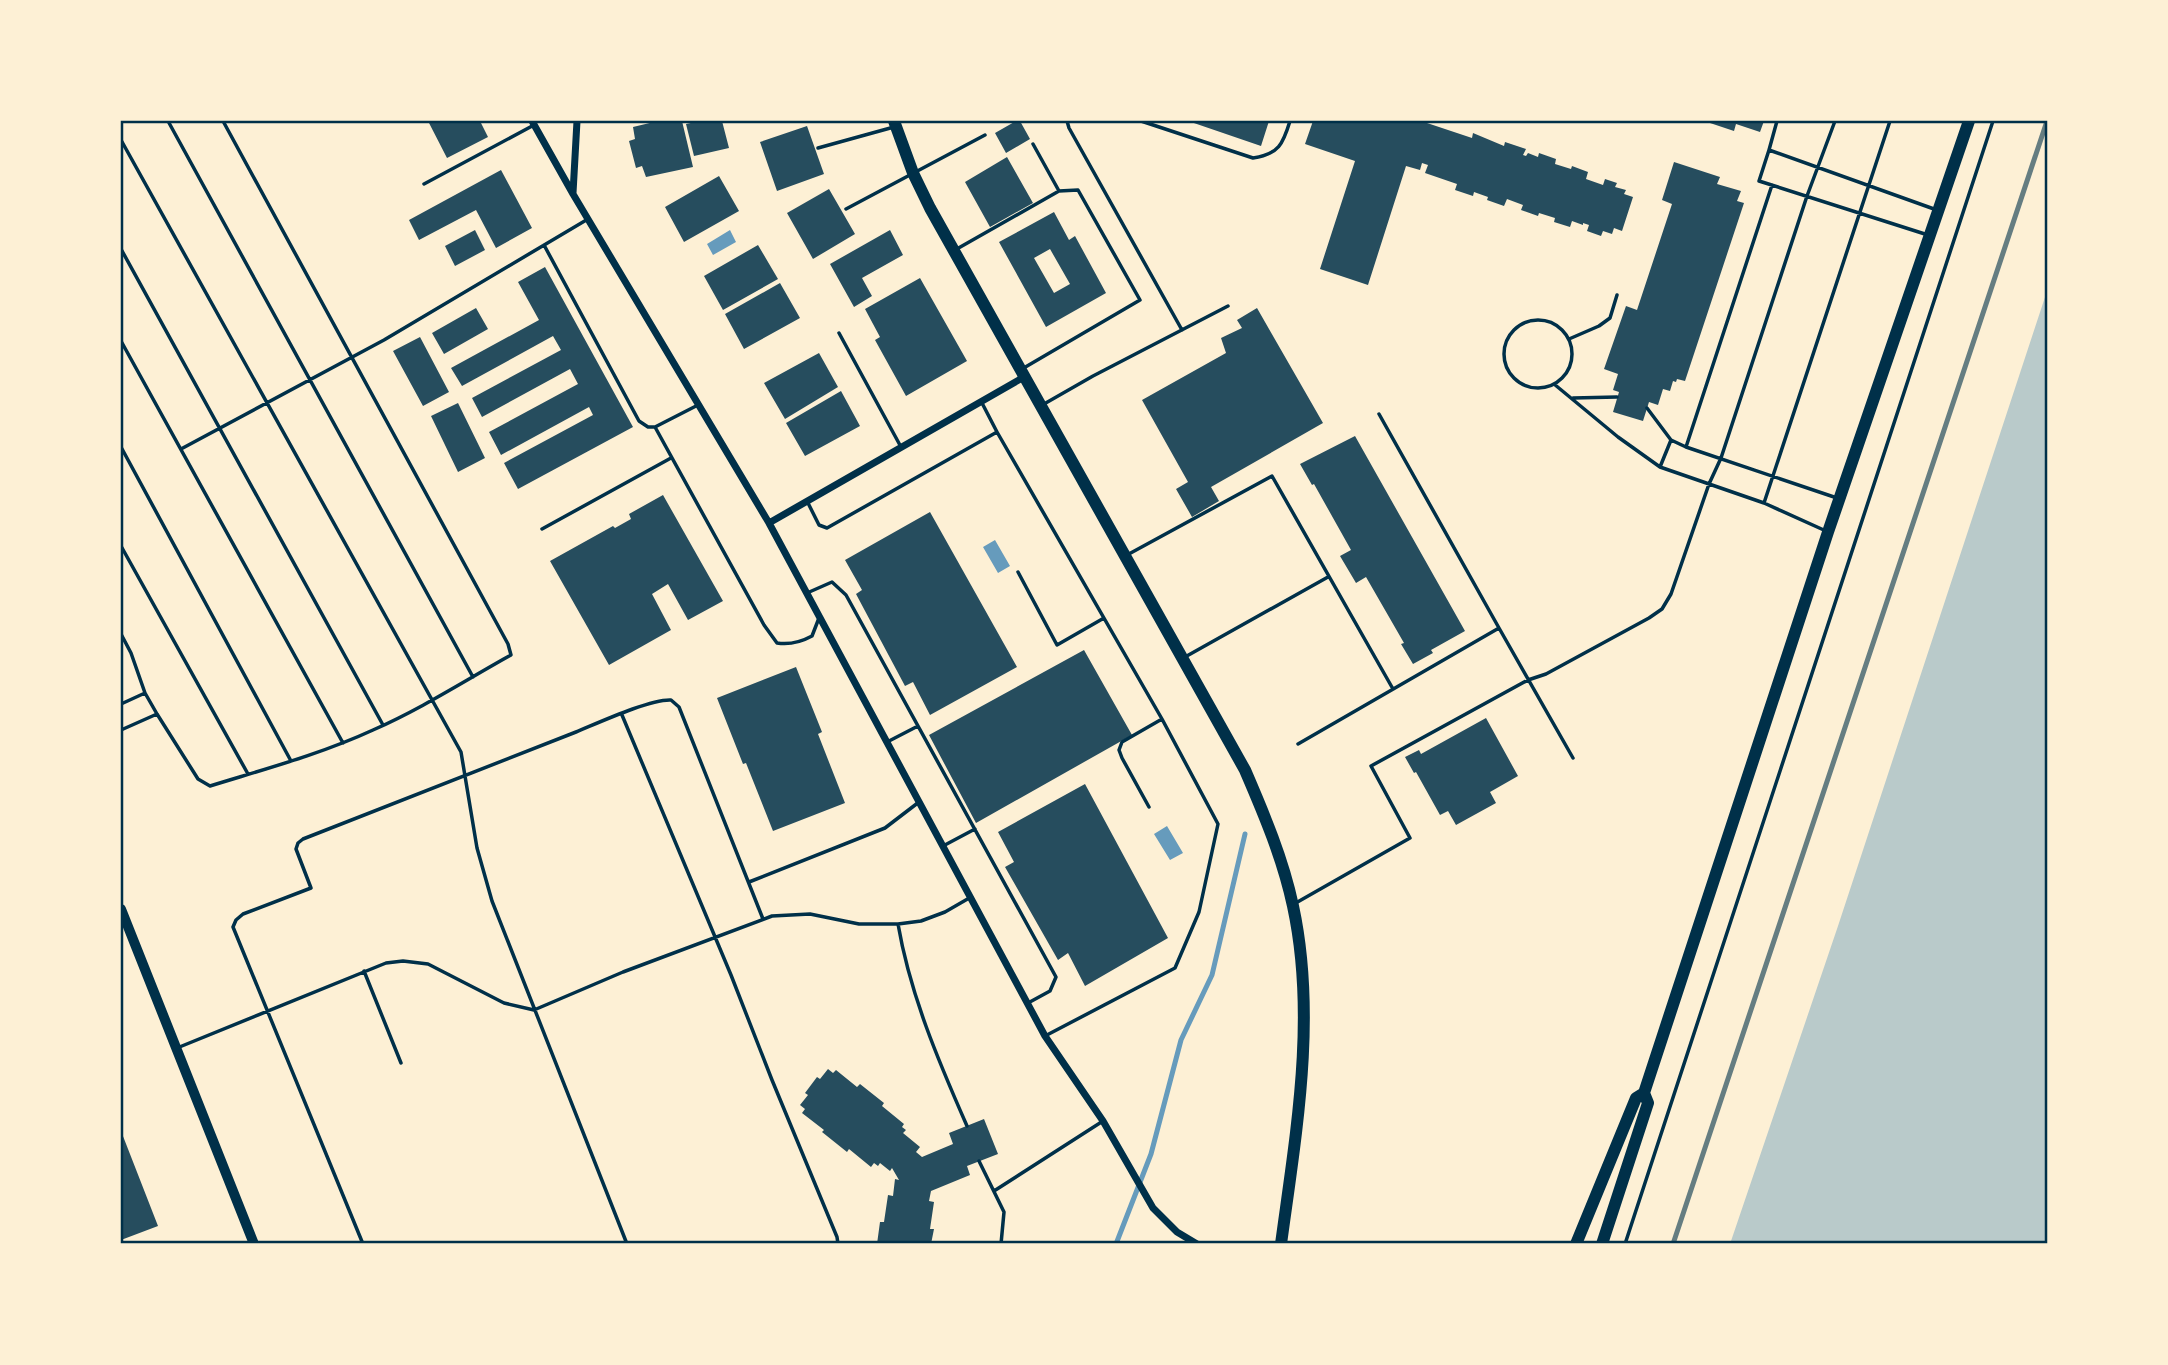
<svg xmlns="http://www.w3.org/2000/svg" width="2168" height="1365" viewBox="0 0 2168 1365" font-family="'Crimson Pro',serif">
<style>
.green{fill:#b9caca}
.water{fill:#669bbc}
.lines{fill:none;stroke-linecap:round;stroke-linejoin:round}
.stream{stroke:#669bbc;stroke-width:5}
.building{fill:#264d5e;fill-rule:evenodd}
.path{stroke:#003049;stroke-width:3.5}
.service{stroke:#003049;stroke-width:3.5}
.minor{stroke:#003049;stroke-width:7}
.tertiary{stroke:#003049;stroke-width:10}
.primary{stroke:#003049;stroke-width:12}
.rail{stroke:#657d81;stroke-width:5}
.neatline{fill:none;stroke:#003049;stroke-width:2.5}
</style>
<rect width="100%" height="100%" fill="#fdf0d5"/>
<path class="green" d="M2047 291V1244H1730L1838 926Z"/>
<path class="water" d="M730 230 736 242 713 255 707 244Z
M995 540 1010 566 998 573 983 547Z
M1167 826 1183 853 1170 860 1154 834Z"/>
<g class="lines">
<path class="stream" d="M1116 1244 1151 1154 1181 1040 1212 975 1245 834"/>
</g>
<path class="building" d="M428 121H480L488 137 447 158Z
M658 121H682L693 167 646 177 642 166 636 168 629 141 635 139 633 127Z
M700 121H722L729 148 694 156 686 124Z
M1016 121H1020L1030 139 1006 153 995 133Z
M1188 121H1269L1261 146Z
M1313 121H1421L1472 138 1473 133 1504 146 1505 142 1526 149 1523 155 1526 156 1528 153 1538 157 1539 153 1556 159 1555 164 1571 169 1572 166 1588 172 1586 179 1603 185 1605 179 1617 183 1615 187 1626 190 1624 194 1633 197 1622 231 1614 228 1612 234 1603 231 1601 236 1587 231 1589 225 1583 223V225L1572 221 1570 227 1554 222 1555 218 1539 213 1538 216 1521 210 1523 205 1507 199 1504 206 1487 200 1488 197 1474 192 1473 196 1455 190 1457 184 1425 173 1428 165 1422 163 1420 170 1406 166 1368 285 1320 269 1355 161 1305 144Z
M1704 121H1764L1760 132 1736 124 1734 131Z
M807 126 824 174 777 191 760 142Z
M1007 157 1033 203 990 227 965 182Z
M1674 162 1720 177 1717 184 1741 191 1737 201 1744 203 1685 381 1677 379 1676 382 1673 381 1670 391 1663 389 1658 405 1649 402 1643 421 1613 412 1619 392 1613 390 1618 374 1604 369 1626 306 1637 310 1672 204 1662 200Z
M501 170 532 228 496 248 476 210 419 240 409 220Z
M719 176 739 211 684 242 665 207Z
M829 189 855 234 813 259 787 213Z
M1054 212 1069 240 1075 236 1106 293 1046 327 999 242ZM1050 249 1070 284 1054 293 1034 258Z
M475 230 485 250 455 266 445 246Z
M890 230 903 255 862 278 872 296 854 307 830 264Z
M758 245 778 279 723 310 704 276Z
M545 267 633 427 518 489 504 463 593 415 589 407 501 455 489 432 578 384 570 369 482 417 472 398 561 350 553 336 462 386 451 368 539 320 518 282Z
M920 278 967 361 906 396 875 340 880 337 865 309Z
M780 283 800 318 744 349 725 314Z
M476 308 488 329 444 354 432 333Z
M1257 308 1323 423 1211 487 1219 501 1192 517 1176 489 1188 482 1142 400 1226 353 1221 338 1242 328 1237 320Z
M420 337 449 392 423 406 393 351Z
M819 353 838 387 785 419 764 383Z
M841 391 860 426 805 456 786 423Z
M458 403 485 458 458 472 431 416Z
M1355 436 1465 631 1431 650 1433 653 1413 664 1401 644 1404 643 1366 577 1356 583 1340 556 1351 550 1314 484 1312 485 1300 464Z
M663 495 723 601 688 620 668 584 652 594 671 630 609 665 550 561 613 526 615 528 631 519 629 514Z
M930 512 1017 667 930 715 913 682 905 686 856 594 862 590 845 560Z
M1084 650 1132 735 976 823 929 735Z
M796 667 822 732 818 734 845 803 773 831 746 763 743 764 717 698Z
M1486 718 1518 776 1490 792 1496 803 1456 825 1448 811 1440 815 1416 772 1414 773 1405 757 1419 750 1421 754Z
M1085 784 1168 938 1085 986 1068 953 1058 960 1005 867 1014 862 998 832Z
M828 1069 833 1073 836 1070 857 1087 860 1084 884 1103 882 1106 904 1124 902 1127 906 1130 903 1133 920 1147 916 1152 922 1157 953 1144 949 1133 984 1119 998 1154 967 1166 970 1175 931 1191 929 1201 934 1202 930 1229H934L931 1244H877L880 1222H884L888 1195 893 1196 895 1179 899 1180 892 1168 890 1171 880 1163 878 1166 874 1163 871 1167 849 1149 847 1152 822 1132 824 1130 802 1113 805 1109 800 1105 808 1095 805 1093 817 1077 820 1079Z
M121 1131 158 1226 121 1240Z"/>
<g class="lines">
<path class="path" d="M1625 1244 1993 121"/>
<path class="service" d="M168 121 473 677
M1067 121 1069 128 1182 330
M1141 121 1253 158C1279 154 1283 144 1290 121
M121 140 461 752 477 848 492 901 627 1244
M818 148 894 127
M1769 150 1777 121
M424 184 534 125
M846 209 985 135
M1928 235 1759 181 1769 150 1934 209
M544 245 639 421 648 427H655L698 405
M121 249 383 725
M955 250 1059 191 1033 144
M1504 354a34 34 0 1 1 68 0a34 34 0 1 1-68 0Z
M839 333 901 447
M1569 339 1599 326 1610 318 1617 295
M121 341 343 743
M1022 369 1140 300 1078 190 1059 191
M1554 384 1618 437 1660 467 1764 503 1826 531
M1573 398 1617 397
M982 403 997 432
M1044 404 1093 376 1228 306
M1647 408 1671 440 1686 447 1837 498
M1379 414 1499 628
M655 427 764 625 777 643C790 645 801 642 812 636L819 618
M121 447 291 761
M1686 447 1772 185
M181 449 384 340 588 219
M1660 467 1671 440
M807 501 819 525 827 528 997 432 1162 719 1218 824 1199 912 1175 968 1045 1036
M1764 503 1890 121
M542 529 671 458
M121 546 248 774
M1127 555 1272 476 1393 689
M1018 572 1057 645 1104 618
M807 593 832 582 846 595 1056 977 1050 991 1028 1003
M121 634 131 653 145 693 157 714 198 779 210 786C265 769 321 754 373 730 421 709 466 680 511 655L508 644 223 121
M1185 657 1328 577
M121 704 145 693
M622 715 731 975 772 1080 837 1237 838 1244
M121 730 157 714
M889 741 918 726
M1298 744 1499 628 1573 758
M1149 807 1122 758 1119 750 1122 742 1162 719
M943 846 975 829
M749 882 885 828 919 802
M1294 904 1410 838 1371 766 1528 680 1546 674 1649 618 1662 609 1671 594 1709 484 1721 458 1807 196 1835 121
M898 924C910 994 938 1060 967 1126
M364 971 401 1063
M177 1048 386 963 403 961 428 964 504 1003 534 1010 623 972 772 916 810 914 859 924H898L921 921 945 912 971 897
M979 1161 1004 1212 1001 1244
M994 1191 1103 1121
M363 1244 233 927 236 920 243 914 311 888 296 849 298 843 303 839C394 803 485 767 576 732 598 723 650 699 671 700L679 707 763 919"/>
<path class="minor" d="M532 121 573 194 769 523 1045 1036 1103 1121 1153 1208 1177 1232 1197 1244
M573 193 577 121
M769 523 1024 377"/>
<path class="tertiary" d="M121 909 254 1244"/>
<path class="primary" d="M894 121 913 173 930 208 1245 770C1264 814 1283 859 1293 906 1317 1017 1296 1133 1281 1244
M1576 1244 1636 1098 1644 1093 1828 532 1969 121
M1602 1244 1648 1103 1644 1093"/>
<path class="rail" d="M1673 1244 2047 121"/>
</g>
<rect width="2168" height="1365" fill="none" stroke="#fdf0d5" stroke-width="245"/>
<rect x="122" y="122" width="1924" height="1120" class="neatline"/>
</svg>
